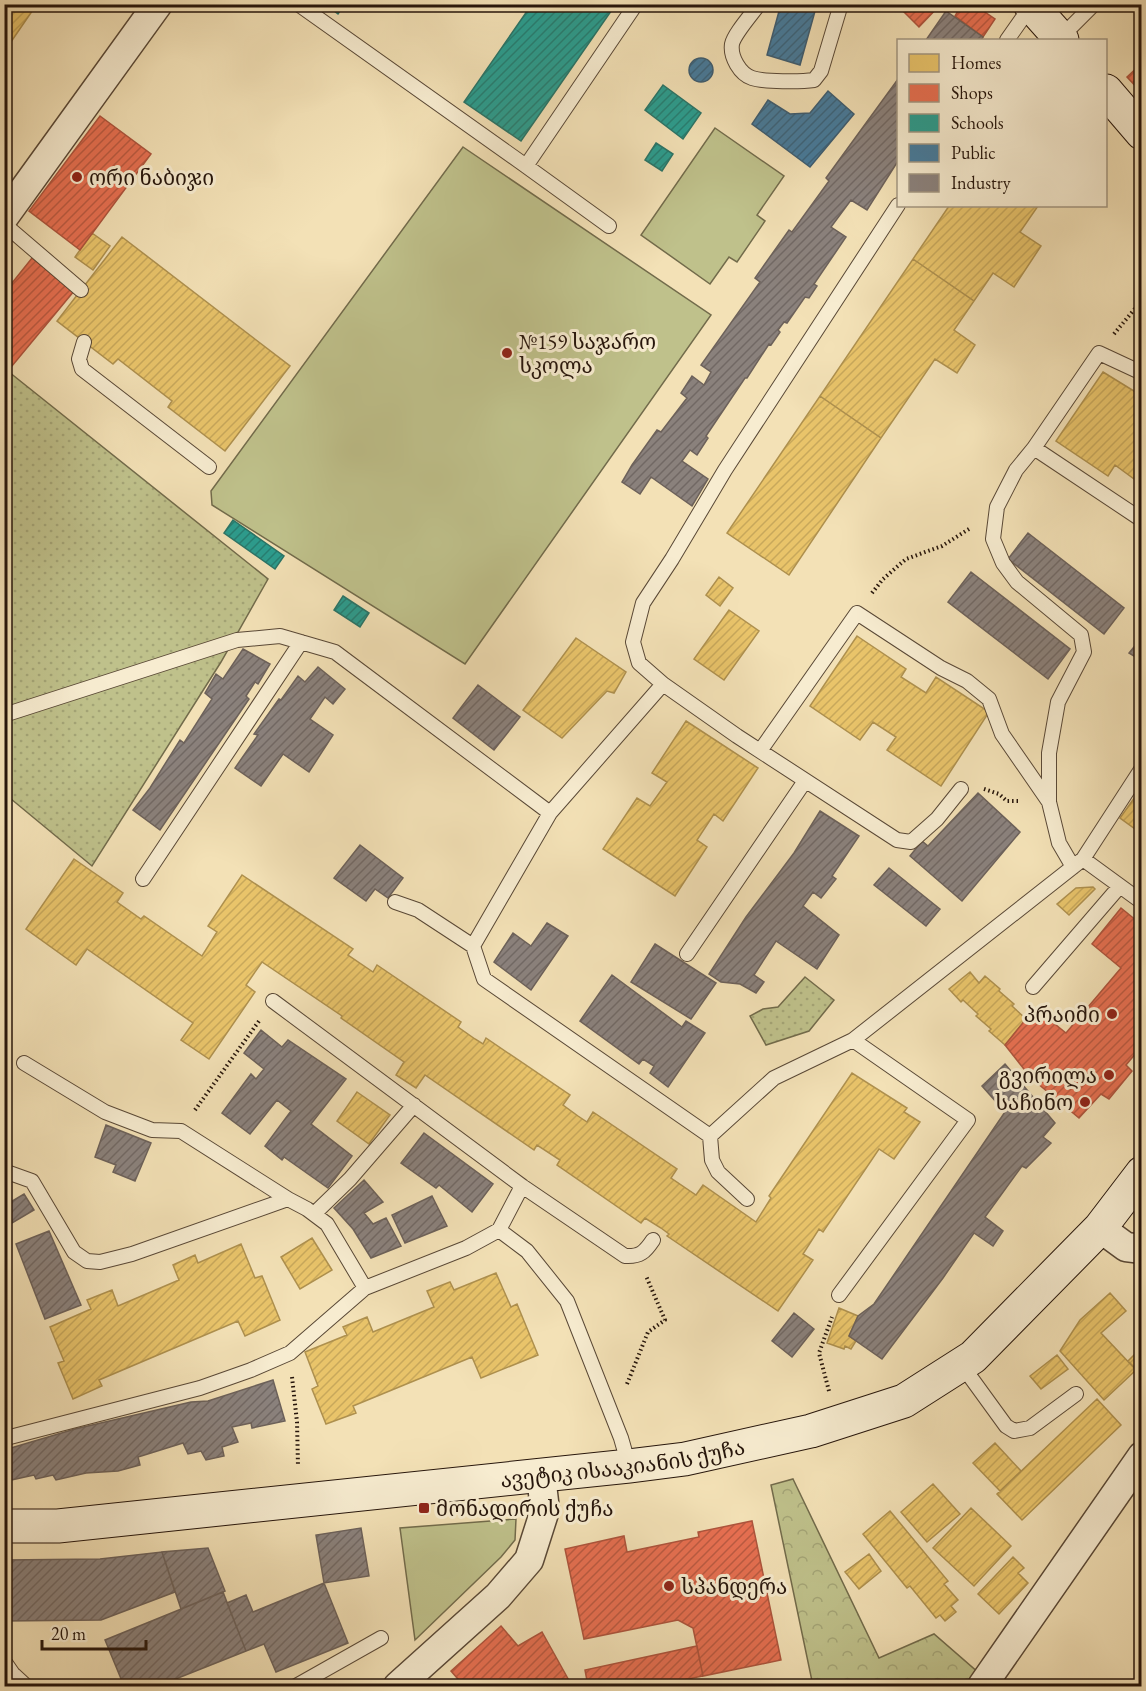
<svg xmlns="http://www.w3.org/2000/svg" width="1146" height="1691" viewBox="0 0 1146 1691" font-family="'EB Garamond','Noto Serif Georgian',serif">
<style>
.green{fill:#bfc18b;stroke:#726b4b;stroke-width:1.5}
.forest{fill:url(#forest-crowns);stroke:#726b4b;stroke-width:1.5}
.park{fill:url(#park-dots);stroke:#726b4b;stroke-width:1.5}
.homes{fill:url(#homes-hatch);stroke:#ae904e;stroke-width:1.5}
.shops{fill:url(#shops-hatch);stroke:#ad543c;stroke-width:1.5}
.schools{fill:url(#schools-hatch);stroke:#297467;stroke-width:1.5}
.public{fill:url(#public-hatch);stroke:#3c5c71;stroke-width:1.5}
.industry{fill:url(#industry-hatch);stroke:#6c615a;stroke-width:1.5}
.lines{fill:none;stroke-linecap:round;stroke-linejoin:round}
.lane-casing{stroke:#594836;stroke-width:16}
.street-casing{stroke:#594836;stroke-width:31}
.secondary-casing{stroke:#26150b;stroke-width:35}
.path{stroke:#26150b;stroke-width:4;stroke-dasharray:1.5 3;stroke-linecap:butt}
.lane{stroke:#f7ecd0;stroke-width:14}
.street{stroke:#f7ecd0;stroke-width:28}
.secondary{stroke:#f7ecd0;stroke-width:33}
.poi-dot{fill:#8f2418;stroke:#f7ecd0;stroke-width:2}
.labels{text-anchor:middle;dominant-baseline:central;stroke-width:6;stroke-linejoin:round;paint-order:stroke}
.poi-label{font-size:21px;fill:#26150b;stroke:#f7ecd0;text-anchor:start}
.street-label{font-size:21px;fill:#26150b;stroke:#f7ecd0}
</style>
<defs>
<pattern id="forest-crowns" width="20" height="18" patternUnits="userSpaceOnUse" patternTransform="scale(1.5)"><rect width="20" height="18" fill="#bfc18b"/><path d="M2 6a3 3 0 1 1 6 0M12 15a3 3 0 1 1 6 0" fill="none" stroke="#a4a577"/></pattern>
<pattern id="park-dots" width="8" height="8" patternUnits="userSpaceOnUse" patternTransform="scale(1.5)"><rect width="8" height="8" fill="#bfc18b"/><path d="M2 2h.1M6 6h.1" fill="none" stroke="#a4a577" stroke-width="1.8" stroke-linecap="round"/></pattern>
<pattern id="homes-hatch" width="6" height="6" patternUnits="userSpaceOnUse" patternTransform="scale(1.5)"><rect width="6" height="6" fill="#e9c46a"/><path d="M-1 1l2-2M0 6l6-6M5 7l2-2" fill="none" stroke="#c8a85b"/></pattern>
<pattern id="shops-hatch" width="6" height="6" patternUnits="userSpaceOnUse" patternTransform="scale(1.5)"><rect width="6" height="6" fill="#e76f51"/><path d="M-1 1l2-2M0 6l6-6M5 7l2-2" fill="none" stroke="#bb5a41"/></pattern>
<pattern id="schools-hatch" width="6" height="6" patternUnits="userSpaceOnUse" patternTransform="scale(1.5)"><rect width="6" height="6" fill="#2a9d8f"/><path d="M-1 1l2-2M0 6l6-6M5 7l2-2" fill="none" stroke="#247f73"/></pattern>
<pattern id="public-hatch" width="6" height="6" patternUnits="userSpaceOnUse" patternTransform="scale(1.5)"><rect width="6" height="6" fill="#457b9d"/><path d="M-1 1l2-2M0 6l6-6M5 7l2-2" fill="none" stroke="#39647e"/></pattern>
<pattern id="industry-hatch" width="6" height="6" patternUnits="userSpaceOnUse" patternTransform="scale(1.5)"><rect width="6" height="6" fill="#8a817c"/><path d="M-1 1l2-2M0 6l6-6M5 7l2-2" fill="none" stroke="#716864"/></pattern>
</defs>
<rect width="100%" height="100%" fill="#f3e1b6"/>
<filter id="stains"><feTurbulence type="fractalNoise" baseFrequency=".00333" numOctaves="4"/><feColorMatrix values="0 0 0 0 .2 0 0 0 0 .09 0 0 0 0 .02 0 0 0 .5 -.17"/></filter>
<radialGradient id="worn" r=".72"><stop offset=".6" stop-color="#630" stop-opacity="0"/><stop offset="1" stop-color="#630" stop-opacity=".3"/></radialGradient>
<path class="green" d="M715 128 784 176 757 215 765 221 737 262 729 257 710 284 641 235Z
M463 147 711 315 465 664 212 505 211 491Z
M516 1519 515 1540 501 1557 415 1640 400 1528Z"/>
<path class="forest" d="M793 1479 879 1658 934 1634 980 1674 972 1686H888L883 1682 876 1686H789L812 1681 771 1485Z"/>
<path class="park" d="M4 368 268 579 221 662 92 866 5 794Z
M805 977 834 1000 809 1031 766 1045 750 1016 763 1009 778 1007Z"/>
<path class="homes" d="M4 4H37L4 52Z
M949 206H1038L1020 232 1041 246 1014 287 993 273 974 301 913 259Z
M92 233 110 246 93 270 75 257Z
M122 237 290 366 225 451 168 407 172 401 118 359 113 364 57 321Z
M913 259 974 301 954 330 975 345 957 373 935 359 881 438 820 396Z
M1103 372 1142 396V491L1136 487 1138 482 1115 465 1108 476 1056 441Z
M820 396 881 438 789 575 727 533Z
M719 577 733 588 720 606 706 595Z
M729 610 759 631 724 680 694 659Z
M857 636 906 669 901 677 926 693 936 677 989 712 941 786 887 750 896 737 873 722 860 740 810 706Z
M576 638 626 672 614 693 607 691 562 738 523 710Z
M686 721 758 768 723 821 714 814 697 840 707 847 675 896 603 849 637 798 650 806 667 782 652 773Z
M1142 787V834L1120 818Z
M74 859 123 893 117 902 141 919 144 916 202 956 217 932 208 926 242 875 353 949 348 955 373 972 377 965 461 1022 458 1027 475 1039 483 1044 486 1038 570 1095 563 1105 578 1116 587 1122 593 1112 677 1169 671 1178 696 1195 703 1185 756 1222 771 1198 769 1196 852 1073 907 1108 904 1112 920 1122 894 1159 879 1149 823 1232 819 1229 803 1254 813 1260 778 1311 667 1236 669 1234 661 1228 645 1218 641 1223 557 1165 560 1160 537 1145 534 1150 425 1075 416 1088 396 1075 404 1062 341 1018 342 1016 262 962 246 985 255 992 209 1059 181 1040 193 1023 87 949 76 965 26 929Z
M1093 887 1095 889 1069 915 1057 904 1076 888Z
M970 972 979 983 985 976 1000 989 999 991 1014 1004 1012 1006 1026 1019 1005 1045 989 1031 991 1029 976 1016 978 1014 963 1000 961 1002 949 989Z
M357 1092 390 1115 369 1144 337 1121Z
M312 1238 332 1270 300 1289 281 1257Z
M241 1244 255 1278 262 1276 280 1320 245 1336 238 1321 99 1380 102 1386 73 1399 58 1363 64 1361 50 1327 91 1309 87 1300 112 1290 118 1306 179 1280 173 1265 195 1255 198 1263Z
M496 1273 511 1307 517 1304 538 1355 481 1378 472 1357 353 1406 356 1413 326 1424 312 1389 318 1386 305 1352 347 1335 343 1327 367 1317 373 1332 434 1307 427 1291 450 1282 454 1290Z
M1110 1293 1126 1311 1101 1333 1136 1370 1104 1400 1060 1351 1080 1320Z
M839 1308 858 1316 849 1336 856 1341 851 1349 845 1346 844 1349 827 1343Z
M1142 1347V1375L1128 1361Z
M1057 1355 1068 1369 1041 1389 1030 1376Z
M1097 1399 1121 1425 1022 1520 997 1494Z
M995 1443 1021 1471 1000 1491 973 1463Z
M933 1484 960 1514 927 1542 901 1512Z
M971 1508 1011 1546 974 1586 933 1548Z
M890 1511 948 1581 944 1584 958 1600 951 1606 956 1612 945 1621 940 1615 936 1618 910 1586 907 1588 863 1534Z
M869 1554 881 1571 859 1589 845 1572Z
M1013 1557 1024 1568 1018 1573 1028 1583 999 1614 978 1594Z"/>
<path class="shops" d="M896 4H941L919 27Z
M962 4H973L995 19 983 37 955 16Z
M1142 63V93L1127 77Z
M100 116 151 154 80 250 29 211Z
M32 258 74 291 12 366 4 359V293Z
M1121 908 1142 925V1046L1126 1065 1132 1071 1109 1099 1101 1094 1079 1118 1031 1078 1005 1045 1035 1008 1066 1033 1121 968 1092 944Z
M752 1521 781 1660 703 1676 693 1628 678 1620 584 1639 565 1549 624 1536 627 1552 699 1537 698 1532Z
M501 1626 518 1646 542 1632 571 1684 566 1686H541L537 1679 529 1686H464L451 1671Z
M697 1646 703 1676 653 1686H588L585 1670Z"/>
<path class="schools" d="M325 4H345L338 14Z
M532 4H616L521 141 464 102Z
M663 85 701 113 683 139 645 110Z
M656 143 673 154 662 171 645 160Z
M233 520 284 556 275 569 224 533Z
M343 596 369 613 360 627 334 610Z"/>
<path class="public" d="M781 4H817L800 65 767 55Z
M689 70a12 12 0 1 1 24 0a12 12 0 1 1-24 0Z
M828 91 854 114 810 167 752 124 768 100 790 114 810 113Z"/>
<path class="industry" d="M946 11 983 37 981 40H926Z
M898 79V161L867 210 851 200 831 227 846 237 814 284 817 286 809 298 805 297 787 323 784 322 778 330 780 332 771 345 769 344 747 378H745L706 436 708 438 697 455 690 450 682 461 708 479 692 506 651 477 640 494 622 482 632 465 657 430 661 432 687 398 681 393 692 376 704 385 711 372 701 365 760 282 755 278 789 230 792 232 829 181 826 178Z
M1028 533 1124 608 1104 634 1008 559Z
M971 572 1070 649 1048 679 948 602Z
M1142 637V661L1129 653Z
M243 649 270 664 258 684 255 682 246 696 249 699 160 830 133 810 150 788 180 740 184 743 212 699 205 693 216 674 223 679Z
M318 667 345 689 333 704 325 697 310 719 333 735 309 772 283 754 261 786 235 768 258 735 254 734 279 699 281 700 298 676 305 682Z
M478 685 520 717 494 750 453 718Z
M978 793 1020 832 962 901 910 856 922 841 928 846Z
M820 811 859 836 832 876 836 879 821 898 813 892 803 906 839 935 817 969 776 941 754 975 764 982 756 993 740 984 721 982 709 974 746 917 794 853Z
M360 845 403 878 388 898 375 889 366 901 334 878Z
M889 868 940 909 926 926 874 885Z
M547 923 568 936 531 990 494 962 513 933 531 946Z
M655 944 716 983 691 1019 631 982Z
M612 975 682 1027 686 1021 705 1033 668 1087 650 1073 654 1066 643 1059 639 1064 580 1021Z
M261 1030 282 1047 288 1040 346 1079 311 1124 352 1156 328 1188 284 1157 282 1160 265 1146 291 1111 277 1100 250 1134 222 1113 251 1074 256 1079 264 1069 244 1053Z
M1005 1064 1055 1123 1043 1137 1051 1143 1026 1168 1022 1166 985 1217 1003 1231 993 1246 974 1233 943 1278 882 1359 849 1336 858 1316 874 1304 1005 1112 982 1086Z
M106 1125 151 1143 135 1181 113 1172 116 1165 95 1157Z
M424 1133 493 1184 472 1212 439 1185 436 1188 401 1163Z
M364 1180 383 1202 364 1213 373 1224 386 1218 401 1246 371 1258 353 1229 334 1208Z
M24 1194 34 1210 12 1223 4 1210V1206Z
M432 1196 447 1226 405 1243 392 1215Z
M49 1231 81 1305 45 1319 16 1244Z
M794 1313 814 1329 792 1357 772 1341Z
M273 1380 285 1421 252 1428 251 1423 232 1427 238 1442 222 1447 224 1456 206 1460 201 1451 188 1454 183 1443 138 1457 140 1465 118 1471 86 1473 56 1480 53 1475 36 1479 34 1475 11 1480 4 1450 75 1429 191 1402 208 1401Z
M361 1528 369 1576 324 1583 316 1535Z
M208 1548 225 1591 181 1609 162 1552Z
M162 1552 175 1592 101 1620 4 1621V1560L100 1559Z
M324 1583 348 1643 276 1672 264 1644 246 1651 227 1603 246 1595 253 1612Z
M223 1592 246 1651 158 1686H124L105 1640Z"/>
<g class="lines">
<defs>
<path id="lane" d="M298 4 526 166 636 4
M759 4C752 14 734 34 732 44 730 57 740 74 752 78 764 82 801 82 814 80L821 71 841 4
M1137 4 1142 7
M1060 38 1094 4
M1007 40 1031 6
M526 166 609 226
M898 205 725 470 672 559 643 603 633 642 639 663 663 684 737 736 897 840 911 842 937 819 961 789
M4 224 81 290
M84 342 79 359 82 369 209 467
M1034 448 1142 520
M4 715 237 640 280 636 335 652 550 813 473 946 484 979 710 1136 712 1160 718 1172 747 1199
M760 751 857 613 941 668 967 681 989 699 1002 734 1049 802
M550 813 663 684
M1083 859 1142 902
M1073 867 1059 843 1049 802V753L1058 702 1084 652 1081 635 1017 582 1003 563 993 539 997 507 1016 470 1034 448 1099 353 1142 373
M143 879 301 642
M395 902 418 910 473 946
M687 954 805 781
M1033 987 1120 886
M24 1063 105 1112 152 1130 181 1131 288 1199
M710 1136 774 1078 853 1040 1083 859 1142 768
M4 1171 32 1181 74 1252 87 1261 100 1262 132 1254 288 1199 307 1209 327 1224 365 1288 466 1248 499 1230 522 1186 273 1001
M522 1186 625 1256C640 1257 645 1252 653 1240
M314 1214 350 1179 414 1105
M499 1230 527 1251 567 1301 621 1438 629 1466
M839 1295 968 1120 853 1040
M961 1364 1006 1426 1014 1431 1030 1428 1076 1394
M4 1440 10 1437 200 1388 251 1370 290 1353 365 1288
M4 1661 13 1674 26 1686
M296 1686 381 1638"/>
<path id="street" d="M4 217 158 4
M1100 1228 1126 1247 1142 1249
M398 1686 498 1596 529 1560 545 1510 541 1476
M982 1686 1142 1456"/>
<g id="secondary">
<path d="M1030 4 1062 40"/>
<path d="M1106 91 1142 133"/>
<path id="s1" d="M4 1526H58L629 1466 685 1459 811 1431 904 1401 973 1357 1100 1228 1142 1173"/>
</g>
</defs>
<use href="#lane" class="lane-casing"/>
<use href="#street" class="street-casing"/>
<use href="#secondary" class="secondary-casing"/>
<path class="path" d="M1114 334 1142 300
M872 593 883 579 906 559 942 546 969 529
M984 789 999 794 1007 801H1018
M195 1110 259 1021
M292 1377 297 1422 298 1466
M627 1384 648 1332 665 1320 646 1276
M829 1391 819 1353 832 1317"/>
<use href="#lane" class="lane"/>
<use href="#street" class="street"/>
<use href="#secondary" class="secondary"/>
</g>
<g class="poi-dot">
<circle cx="77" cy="177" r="6"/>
<circle cx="507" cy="353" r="6"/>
<circle cx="1112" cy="1014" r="6"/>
<circle cx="1109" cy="1075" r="6"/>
<circle cx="1085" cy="1102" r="6"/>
<rect x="418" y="1502" width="12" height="12" rx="3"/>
<circle cx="669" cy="1586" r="6"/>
</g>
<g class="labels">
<g class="poi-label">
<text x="89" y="177">ორი ნაბიჯი</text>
<text x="519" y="341">№159 საჯარო<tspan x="519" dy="24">სკოლა</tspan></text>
<text x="1100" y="1014" text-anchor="end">პრაიმი</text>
<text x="1097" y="1075" text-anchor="end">გვირილა</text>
<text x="1073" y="1102" text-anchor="end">საჩინო</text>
<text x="436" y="1508">მონადირის ქუჩა</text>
<text x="681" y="1586">სპანდერა</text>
</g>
<g class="street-label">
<text stroke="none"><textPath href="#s1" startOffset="622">ავეტიკ ისააკიანის ქუჩა</textPath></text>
</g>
</g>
<rect width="1146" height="1691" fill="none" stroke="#f3e1b6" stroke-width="24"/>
<rect x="6" y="6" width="1134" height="1679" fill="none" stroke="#26150b" stroke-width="3"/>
<rect x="12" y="12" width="1122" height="1667" fill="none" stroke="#26150b" stroke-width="1.5"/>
<rect x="897" y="39" width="210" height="168" fill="#f7ecd0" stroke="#a39681" stroke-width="1.5"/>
<rect x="909" y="54" width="30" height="18" fill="#e9c46a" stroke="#a39681" stroke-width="1.5"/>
<text x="951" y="69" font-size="18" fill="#26150b">Homes</text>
<rect x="909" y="84" width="30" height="18" fill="#e76f51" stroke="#a39681" stroke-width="1.5"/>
<text x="951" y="99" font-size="18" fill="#26150b">Shops</text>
<rect x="909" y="114" width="30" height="18" fill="#2a9d8f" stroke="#a39681" stroke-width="1.5"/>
<text x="951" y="129" font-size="18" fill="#26150b">Schools</text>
<rect x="909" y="144" width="30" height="18" fill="#457b9d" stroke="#a39681" stroke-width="1.5"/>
<text x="951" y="159" font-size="18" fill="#26150b">Public</text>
<rect x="909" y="174" width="30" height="18" fill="#8a817c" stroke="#a39681" stroke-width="1.5"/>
<text x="951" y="189" font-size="18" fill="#26150b">Industry</text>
<path d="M42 1640v9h104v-9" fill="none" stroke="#26150b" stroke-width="3"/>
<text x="51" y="1640" font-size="18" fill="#26150b" stroke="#f7ecd0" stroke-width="4.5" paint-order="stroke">20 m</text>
<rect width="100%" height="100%" filter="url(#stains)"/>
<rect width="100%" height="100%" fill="url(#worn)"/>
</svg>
